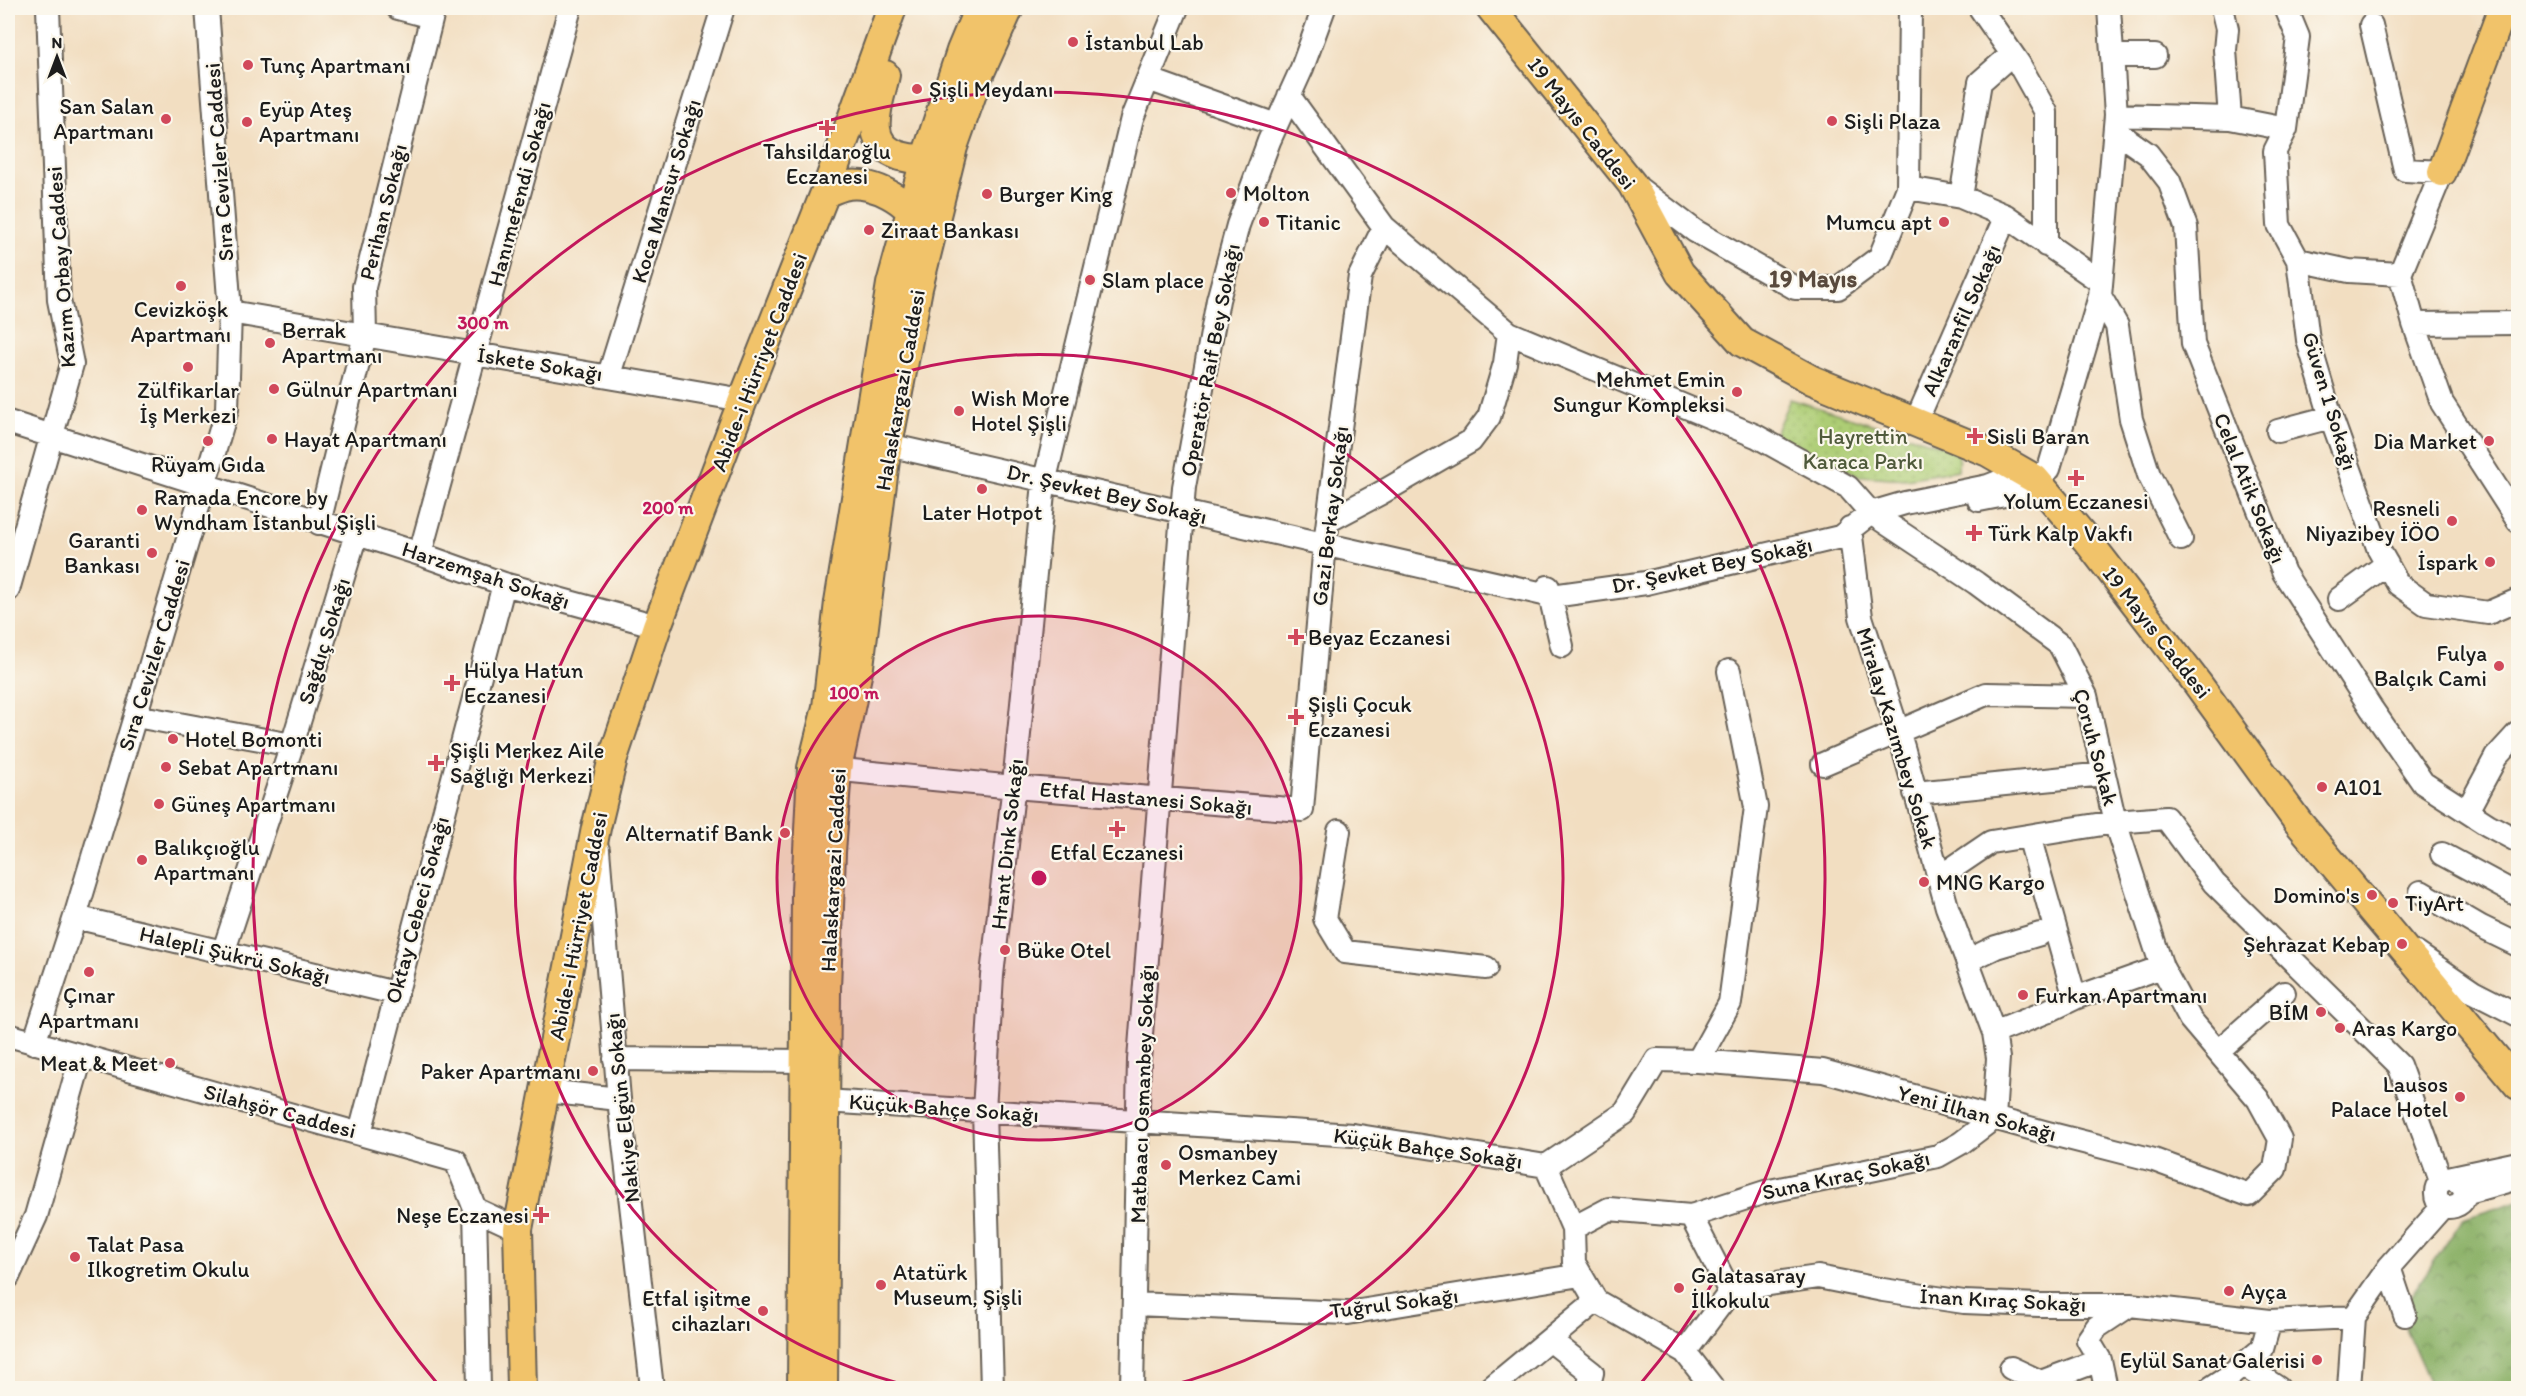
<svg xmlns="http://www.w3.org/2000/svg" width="2526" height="1396" viewBox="0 0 2526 1396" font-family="Itim,sans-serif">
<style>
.green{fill:url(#green-dots);stroke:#647448;stroke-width:1.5}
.forest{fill:url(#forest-crowns);stroke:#536641;stroke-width:1.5}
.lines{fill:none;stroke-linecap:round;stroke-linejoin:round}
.minor-casing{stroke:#676056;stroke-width:26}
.major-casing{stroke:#676056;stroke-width:32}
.minor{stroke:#fff;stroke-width:22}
.major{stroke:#f1c36a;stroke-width:28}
.ring{fill:none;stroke:#c2185b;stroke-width:3}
.poi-dot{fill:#d1495b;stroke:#fbf7ec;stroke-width:2}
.labels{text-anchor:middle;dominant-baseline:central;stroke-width:4.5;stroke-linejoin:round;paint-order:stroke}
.poi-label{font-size:22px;fill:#1c1c1c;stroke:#fbf7ec;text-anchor:start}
.street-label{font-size:22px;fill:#1c1c1c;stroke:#fbf7ec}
.park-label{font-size:22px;fill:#4f5a3b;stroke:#fbf7ec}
.neighbourhood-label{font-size:24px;font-weight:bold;fill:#594a3d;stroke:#fbf7ec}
.centre{fill:#c2185b;stroke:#fbf7ec;stroke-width:3}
.ring-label{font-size:18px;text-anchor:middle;font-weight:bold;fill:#c2185b;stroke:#fbf7ec;stroke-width:4.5;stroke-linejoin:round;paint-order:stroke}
</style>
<defs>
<pattern id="green-dots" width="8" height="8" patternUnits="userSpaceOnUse" patternTransform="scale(1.5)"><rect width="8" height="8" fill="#adcd74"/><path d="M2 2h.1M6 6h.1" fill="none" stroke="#94af64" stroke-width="1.8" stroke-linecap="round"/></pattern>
<pattern id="forest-crowns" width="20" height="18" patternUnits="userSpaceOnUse" patternTransform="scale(1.5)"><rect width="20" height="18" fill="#8ab066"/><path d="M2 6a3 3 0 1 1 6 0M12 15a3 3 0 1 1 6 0" fill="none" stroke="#708e53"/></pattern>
</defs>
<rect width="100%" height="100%" fill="#fbf7ec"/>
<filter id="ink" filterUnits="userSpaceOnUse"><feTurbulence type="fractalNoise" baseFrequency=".0167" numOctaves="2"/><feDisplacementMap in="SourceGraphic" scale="12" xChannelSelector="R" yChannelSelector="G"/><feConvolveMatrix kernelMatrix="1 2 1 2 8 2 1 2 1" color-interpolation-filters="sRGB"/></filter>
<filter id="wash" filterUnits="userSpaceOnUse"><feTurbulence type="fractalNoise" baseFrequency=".008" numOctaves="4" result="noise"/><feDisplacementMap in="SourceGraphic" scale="24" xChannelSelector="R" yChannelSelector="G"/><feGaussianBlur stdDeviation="1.35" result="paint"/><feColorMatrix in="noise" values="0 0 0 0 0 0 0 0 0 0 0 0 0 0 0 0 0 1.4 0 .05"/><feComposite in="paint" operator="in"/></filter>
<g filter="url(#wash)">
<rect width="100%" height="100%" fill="#f2dec1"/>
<path class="green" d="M1790 399 1959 451 1958 470 1906 479 1861 476 1771 443Z"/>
<path class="forest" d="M2518 1201V1388H2432L2399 1313 2463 1219Z"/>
</g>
<g filter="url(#ink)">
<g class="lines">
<defs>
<path id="minor" d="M398 8 432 17
M1980 8 2019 64 2046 112V245
M2222 8 2227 29 2225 50 2230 118
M2286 8 2298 37 2286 129 2275 151 2279 225 2298 260 2308 340 2331 417 2379 550 2398 584 2426 604 2488 613 2518 600
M2371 25 2405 170 2442 172 2400 274 2414 324 2442 403 2518 521
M2112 56H2155
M1148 79 1276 125
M2116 115 2230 118 2286 129
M2115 131 2148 154 2169 181 2186 227 2193 344 2284 573 2371 708 2423 783 2488 825 2518 841
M1633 184 1695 231 1795 288H1838L1880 257 1908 188 1910 8
M1908 188 1961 197 2006 216 2101 282
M1961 197 1980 82 2012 54
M2298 260 2349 271 2400 274
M2100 296 2117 326 2131 419 2149 475 2181 539
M230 312 743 400
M2414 324 2518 323
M609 375 723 8
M8 422 420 554 504 584 657 626
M1915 424 2006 216
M2278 431 2331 417
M888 445 1552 596 1646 583 1840 537 1871 513 1905 503 1988 486 2016 475 2035 479
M1979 500 2025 491 2035 479 2049 469 2100 296 2116 115 2109 8
M1328 521 1381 493 1471 441 1489 417 1505 363 1509 333
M319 523 365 335 364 287 434 8
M1850 528 1861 617 1903 747 1947 907 1994 1033 1998 1058 1994 1118
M420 554 570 8
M1548 587 1562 646
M8 590 72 364 59 300 48 8
M2339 599 2387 564
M136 716 292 745
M1823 764 1986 694 2086 696
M822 768 1014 787 1302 810 1325 543 1360 276 1384 227
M1915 793 2104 774
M2467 811 2496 757 2518 733
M1339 831 1325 919 1345 952 1486 968
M2029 836 2075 998
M598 850 619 1099 652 1388
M2442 854 2518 895
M1938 878 1991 842 2115 822 2166 818 2214 883 2399 1065 2441 1181
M2421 892 2481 927 2518 945
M75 917 395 993
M223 953 292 745 356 534
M2416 953 2473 992 2518 1015
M1967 961 1996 947 2040 934
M1994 1033 2046 1012 2075 998 2162 967
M8 1035 456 1161 475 1209 518 1229
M34 1043 75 917 227 409 230 312 207 8
M2218 1051 2284 993
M615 1059 804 1061
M1698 1061 1730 1003 1756 807 1729 671
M545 1091 619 1099
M825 1101 1353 1135 1546 1166 1625 1113 1657 1060 1698 1061 1823 1071 2044 1132 2154 1160 2249 1195 2275 1169 2280 1139 2258 1099 2190 1019 2162 967 2115 822 2086 696 2060 645 1976 583 1871 513 1848 487 1756 436 1509 333 1384 227 1289 96
M360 1133 504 584
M1546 1166 1573 1228 1574 1263 1596 1301 1685 1352 1713 1388
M2448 1178 2460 1182C2479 1207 2434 1218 2436 1192 2436 1184 2442 1181 2448 1178L2518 1163
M2465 1193 2518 1178
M475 1209 479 1388
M1691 1216 1730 1292
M1573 1228 1609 1209 1691 1216 1765 1192 1938 1156 1961 1143 1994 1118
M2389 1267 2405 1315
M8 1277 36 1216 81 1057
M1135 1304 1348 1313 1580 1275
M1550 1340 1592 1373 1588 1388
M1685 1352 1730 1292 1762 1285 1818 1277 1883 1290 1964 1302 2039 1305H2130L2270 1321 2354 1317
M2243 1365 2278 1388
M2011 1368 2041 1382 2100 1360
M992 1388 984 1111 992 975 1014 784 1044 483 1132 118 1177 8
M1132 1388 1139 1060 1184 487 1218 300 1238 225 1269 141 1302 68 1324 8
M1491 1388 1596 1301
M2106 1388 2100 1360 2088 1340 2097 1327 2130 1305
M2211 1388 2231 1375 2262 1349 2270 1321
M2349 1388 2354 1317 2389 1267 2443 1206"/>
<path id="major" d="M1491 8 1632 184 1680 273 1742 342 1812 380 1988 452 2035 479 2090 544 2197 683 2298 822 2518 1085
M885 75C879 104 861 143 900 156 914 160 928 160 942 155
M2442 172 2503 8
M825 193C832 190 840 186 848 185 872 181 912 201 918 226
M522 1388 518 1229 596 828 613 758 657 626 743 400 825 193 892 8
M802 1388 806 892 812 768 827 707 839 602 891 284 925 160 961 51 979 8
M823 1388 826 989 831 852 837 769 859 666 885 460 918 288 953 147 977 79 1009 8"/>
</defs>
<use href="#minor" class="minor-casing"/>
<use href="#major" class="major-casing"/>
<use href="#minor" class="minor"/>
<use href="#major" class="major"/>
</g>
</g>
<circle cx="1039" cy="878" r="262" fill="#c2185b" fill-opacity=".12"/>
<g class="ring">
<circle cx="1039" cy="878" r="262"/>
<path d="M917 1388A524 524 0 1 1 1161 1388"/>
<path d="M441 1388A786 786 0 1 1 1637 1388"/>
</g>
<g class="poi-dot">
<circle cx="1073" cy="42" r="6"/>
<circle cx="248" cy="65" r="6"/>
<circle cx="917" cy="89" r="6"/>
<circle cx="166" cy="119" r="6"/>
<circle cx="1832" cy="121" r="6"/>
<circle cx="247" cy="122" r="6"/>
<path d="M824 119h6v6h6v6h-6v6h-6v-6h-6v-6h6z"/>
<circle cx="1231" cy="193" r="6"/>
<circle cx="987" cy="194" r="6"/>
<circle cx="1264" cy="222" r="6"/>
<circle cx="1944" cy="222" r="6"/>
<circle cx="869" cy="230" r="6"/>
<circle cx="1090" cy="280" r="6"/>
<circle cx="181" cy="286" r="6"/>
<circle cx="270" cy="343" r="6"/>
<circle cx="188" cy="367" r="6"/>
<circle cx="274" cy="389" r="6"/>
<circle cx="1737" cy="392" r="6"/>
<circle cx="959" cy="411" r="6"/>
<path d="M1972 427h6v6h6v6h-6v6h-6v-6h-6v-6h6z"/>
<circle cx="272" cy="439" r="6"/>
<circle cx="208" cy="441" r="6"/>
<circle cx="2489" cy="441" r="6"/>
<path d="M2073 469h6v6h6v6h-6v6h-6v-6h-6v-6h6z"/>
<circle cx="982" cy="489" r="6"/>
<circle cx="142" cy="510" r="6"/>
<circle cx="2452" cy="521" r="6"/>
<path d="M1971 524h6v6h6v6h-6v6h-6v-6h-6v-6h6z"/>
<circle cx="152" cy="553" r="6"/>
<circle cx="2490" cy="562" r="6"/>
<path d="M1293 628h6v6h6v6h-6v6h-6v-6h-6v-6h6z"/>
<circle cx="2499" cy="666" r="6"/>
<path d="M449 674h6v6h6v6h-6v6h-6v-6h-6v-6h6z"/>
<path d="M1293 708h6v6h6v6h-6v6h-6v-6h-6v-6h6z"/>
<circle cx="173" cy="739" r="6"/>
<path d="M433 754h6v6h6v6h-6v6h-6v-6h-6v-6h6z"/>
<circle cx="166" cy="767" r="6"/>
<circle cx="2322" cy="787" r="6"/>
<circle cx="159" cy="804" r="6"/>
<path d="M1114 820h6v6h6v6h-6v6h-6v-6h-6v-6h6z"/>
<circle cx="785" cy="833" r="6"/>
<circle cx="142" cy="860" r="6"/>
<circle cx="1924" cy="882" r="6"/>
<circle cx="2372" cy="895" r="6"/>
<circle cx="2393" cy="903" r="6"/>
<circle cx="2402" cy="944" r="6"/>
<circle cx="1005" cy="950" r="6"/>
<circle cx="89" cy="972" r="6"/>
<circle cx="2023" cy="995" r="6"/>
<circle cx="2321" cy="1012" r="6"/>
<circle cx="2340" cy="1028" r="6"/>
<circle cx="170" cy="1063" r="6"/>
<circle cx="593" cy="1071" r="6"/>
<circle cx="2460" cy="1097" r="6"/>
<circle cx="1166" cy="1165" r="6"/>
<path d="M538 1206h6v6h6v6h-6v6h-6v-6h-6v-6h6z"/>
<circle cx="75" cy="1257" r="6"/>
<circle cx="881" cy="1285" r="6"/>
<circle cx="1679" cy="1288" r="6"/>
<circle cx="2229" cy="1291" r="6"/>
<circle cx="763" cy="1311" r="6"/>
<circle cx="2317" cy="1360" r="6"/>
</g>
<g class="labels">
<g class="poi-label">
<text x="1085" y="42">İstanbul Lab</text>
<text x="260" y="65">Tunç Apartmanı</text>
<text x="929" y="89">Şişli Meydanı</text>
<text x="154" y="106" text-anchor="end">San Salan<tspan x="154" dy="25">Apartmanı</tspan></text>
<text x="259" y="109">Eyüp Ateş<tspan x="259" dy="25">Apartmanı</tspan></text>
<text x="1844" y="121">Sişli Plaza</text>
<text x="827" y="151" text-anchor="middle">Tahsildaroğlu<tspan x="827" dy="25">Eczanesi</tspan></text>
<text x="1243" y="193">Molton</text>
<text x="999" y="194">Burger King</text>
<text x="1276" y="222">Titanic</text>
<text x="1932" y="222" text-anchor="end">Mumcu apt</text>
<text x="881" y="230">Ziraat Bankası</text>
<text x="1102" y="280">Slam place</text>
<text x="181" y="309" text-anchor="middle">Cevizköşk<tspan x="181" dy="25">Apartmanı</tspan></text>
<text x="282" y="330">Berrak<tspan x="282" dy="25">Apartmanı</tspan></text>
<text x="1725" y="379" text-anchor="end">Mehmet Emin<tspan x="1725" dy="25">Sungur Kompleksi</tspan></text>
<text x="286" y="389">Gülnur Apartmanı</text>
<text x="188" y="390" text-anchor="middle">Zülfikarlar<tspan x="188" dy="25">İş Merkezi</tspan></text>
<text x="971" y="398">Wish More<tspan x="971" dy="25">Hotel Şişli</tspan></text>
<text x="1987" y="436">Sisli Baran</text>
<text x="284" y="439">Hayat Apartmanı</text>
<text x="2477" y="441" text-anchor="end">Dia Market</text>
<text x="208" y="464" text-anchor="middle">Rüyam Gıda</text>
<text x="154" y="497">Ramada Encore by<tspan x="154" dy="25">Wyndham İstanbul Şişli</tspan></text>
<text x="2076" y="501" text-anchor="middle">Yolum Eczanesi</text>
<text x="2440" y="508" text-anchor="end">Resneli<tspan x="2440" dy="25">Niyazibey İÖO</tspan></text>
<text x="982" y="512" text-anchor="middle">Later Hotpot</text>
<text x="1988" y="533">Türk Kalp Vakfı</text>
<text x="140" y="540" text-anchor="end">Garanti<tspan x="140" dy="25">Bankası</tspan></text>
<text x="2478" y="562" text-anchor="end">İspark</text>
<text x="1308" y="637">Beyaz Eczanesi</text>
<text x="2487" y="653" text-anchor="end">Fulya<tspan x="2487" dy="25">Balçık Cami</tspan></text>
<text x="464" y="670">Hülya Hatun<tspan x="464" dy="25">Eczanesi</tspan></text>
<text x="1308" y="704">Şişli Çocuk<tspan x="1308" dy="25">Eczanesi</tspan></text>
<text x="185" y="739">Hotel Bomonti</text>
<text x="450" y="750">Şişli Merkez Aile<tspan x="450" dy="25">Sağlığı Merkezi</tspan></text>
<text x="178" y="767">Sebat Apartmanı</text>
<text x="2334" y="787">A101</text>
<text x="171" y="804">Güneş Apartmanı</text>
<text x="773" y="833" text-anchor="end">Alternatif Bank</text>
<text x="154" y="847">Balıkçıoğlu<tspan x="154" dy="25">Apartmanı</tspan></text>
<text x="1117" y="852" text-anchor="middle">Etfal Eczanesi</text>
<text x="1936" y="882">MNG Kargo</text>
<text x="2360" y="895" text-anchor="end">Domino's</text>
<text x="2405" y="903">TiyArt</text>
<text x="2390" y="944" text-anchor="end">Şehrazat Kebap</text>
<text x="1017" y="950">Büke Otel</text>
<text x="89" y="995" text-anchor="middle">Çınar<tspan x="89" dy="25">Apartmanı</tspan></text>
<text x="2035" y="995">Furkan Apartmanı</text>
<text x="2309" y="1012" text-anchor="end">BİM</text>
<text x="2352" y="1028">Aras Kargo</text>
<text x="158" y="1063" text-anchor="end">Meat &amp; Meet</text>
<text x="581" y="1071" text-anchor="end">Paker Apartmanı</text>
<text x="2448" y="1084" text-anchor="end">Lausos<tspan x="2448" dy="25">Palace Hotel</tspan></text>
<text x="1178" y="1152">Osmanbey<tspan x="1178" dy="25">Merkez Cami</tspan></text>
<text x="529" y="1215" text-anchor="end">Neşe Eczanesi</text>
<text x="87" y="1244">Talat Pasa<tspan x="87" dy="25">Ilkogretim Okulu</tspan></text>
<text x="893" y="1272">Atatürk<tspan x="893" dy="25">Museum, Şişli</tspan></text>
<text x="1691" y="1275">Galatasaray<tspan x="1691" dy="25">İlkokulu</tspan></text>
<text x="2241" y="1291">Ayça</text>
<text x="751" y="1298" text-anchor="end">Etfal işitme<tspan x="751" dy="25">cihazları</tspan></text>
<text x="2305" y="1360" text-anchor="end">Eylül Sanat Galerisi</text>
</g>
<g class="street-label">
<text transform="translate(1582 123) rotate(52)">19 Mayıs Caddesi</text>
<text transform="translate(219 162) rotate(-94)">Sıra Cevizler Caddesi</text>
<text transform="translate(666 191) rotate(-73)">Koca Mansur Sokağı</text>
<text transform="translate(519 194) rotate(-75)">Hanımefendi Sokağı</text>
<text transform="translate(383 212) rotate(-76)">Perihan Sokağı</text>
<text transform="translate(61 267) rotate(-94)">Kazım Orbay Caddesi</text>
<text transform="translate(1961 320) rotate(-66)">Alkaranfil Sokağı</text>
<text transform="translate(1210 360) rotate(-79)">Operatör Raif Bey Sokağı</text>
<text transform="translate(759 362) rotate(-69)">Abide-i Hürriyet Caddesi</text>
<text transform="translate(540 364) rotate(9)">İskete Sokağı</text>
<text transform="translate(900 390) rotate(-80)">Halaskargazi Caddesi</text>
<text transform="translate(2330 401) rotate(73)">Güven 1 Sokağı</text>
<text transform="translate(2250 488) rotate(68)">Celal Atik Sokağı</text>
<text transform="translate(1107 494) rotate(13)">Dr. Şevket Bey Sokağı</text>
<text transform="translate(1330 516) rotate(-83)">Gazi Berkay Sokağı</text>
<text transform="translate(1712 565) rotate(-12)">Dr. Şevket Bey Sokağı</text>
<text transform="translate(486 575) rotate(18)">Harzemşah Sokağı</text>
<text transform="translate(2157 632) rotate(52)">19 Mayıs Caddesi</text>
<text transform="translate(324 641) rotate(-73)">Sağdıç Sokağı</text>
<text transform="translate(154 655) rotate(-73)">Sıra Cevizler Caddesi</text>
<text transform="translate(1897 738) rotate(73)">Miralay Kazımbey Sokak</text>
<text transform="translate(2096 747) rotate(75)">Çoruh Sokak</text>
<text transform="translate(1146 798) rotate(5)">Etfal Hastanesi Sokağı</text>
<text transform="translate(1007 844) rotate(-84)">Hrant Dink Sokağı</text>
<text transform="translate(833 870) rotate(-87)">Halaskargazi Caddesi</text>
<text transform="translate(417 910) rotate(-75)">Oktay Cebeci Sokağı</text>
<text transform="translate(578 926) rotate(-79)">Abide-i Hürriyet Caddesi</text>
<text transform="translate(235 955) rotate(13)">Halepli Şükrü Sokağı</text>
<text transform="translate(1142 1094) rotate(-88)">Matbaacı Osmanbey Sokağı</text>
<text transform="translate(622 1108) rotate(-96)">Nakiye Elgün Sokağı</text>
<text transform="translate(944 1108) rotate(4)">Küçük Bahçe Sokağı</text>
<text transform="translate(280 1111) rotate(15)">Silahşör Caddesi</text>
<text transform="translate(1977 1113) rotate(15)">Yeni İlhan Sokağı</text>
<text transform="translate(1428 1148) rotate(8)">Küçük Bahçe Sokağı</text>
<text transform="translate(1846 1175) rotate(-12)">Suna Kıraç Sokağı</text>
<text transform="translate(2003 1300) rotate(3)">İnan Kıraç Sokağı</text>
<text transform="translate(1394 1303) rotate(-7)">Tuğrul Sokağı</text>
</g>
<g class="park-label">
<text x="1863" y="436">Hayrettin<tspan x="1863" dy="25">Karaca Parkı</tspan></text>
</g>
<g class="neighbourhood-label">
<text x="1813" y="278">19 Mayıs</text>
</g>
</g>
<circle cx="1039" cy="878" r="9" class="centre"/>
<g class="ring-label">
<text x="483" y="329">300 m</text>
<text x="668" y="514">200 m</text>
<text x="854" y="699">100 m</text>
</g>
<rect width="2526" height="1396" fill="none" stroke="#fbf7ec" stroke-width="30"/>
<g transform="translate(57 57)" stroke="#fbf7ec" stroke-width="4.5" paint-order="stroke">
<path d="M0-4.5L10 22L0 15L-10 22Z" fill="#1c1c1c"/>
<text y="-9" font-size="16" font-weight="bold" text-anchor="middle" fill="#1c1c1c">N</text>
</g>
</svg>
